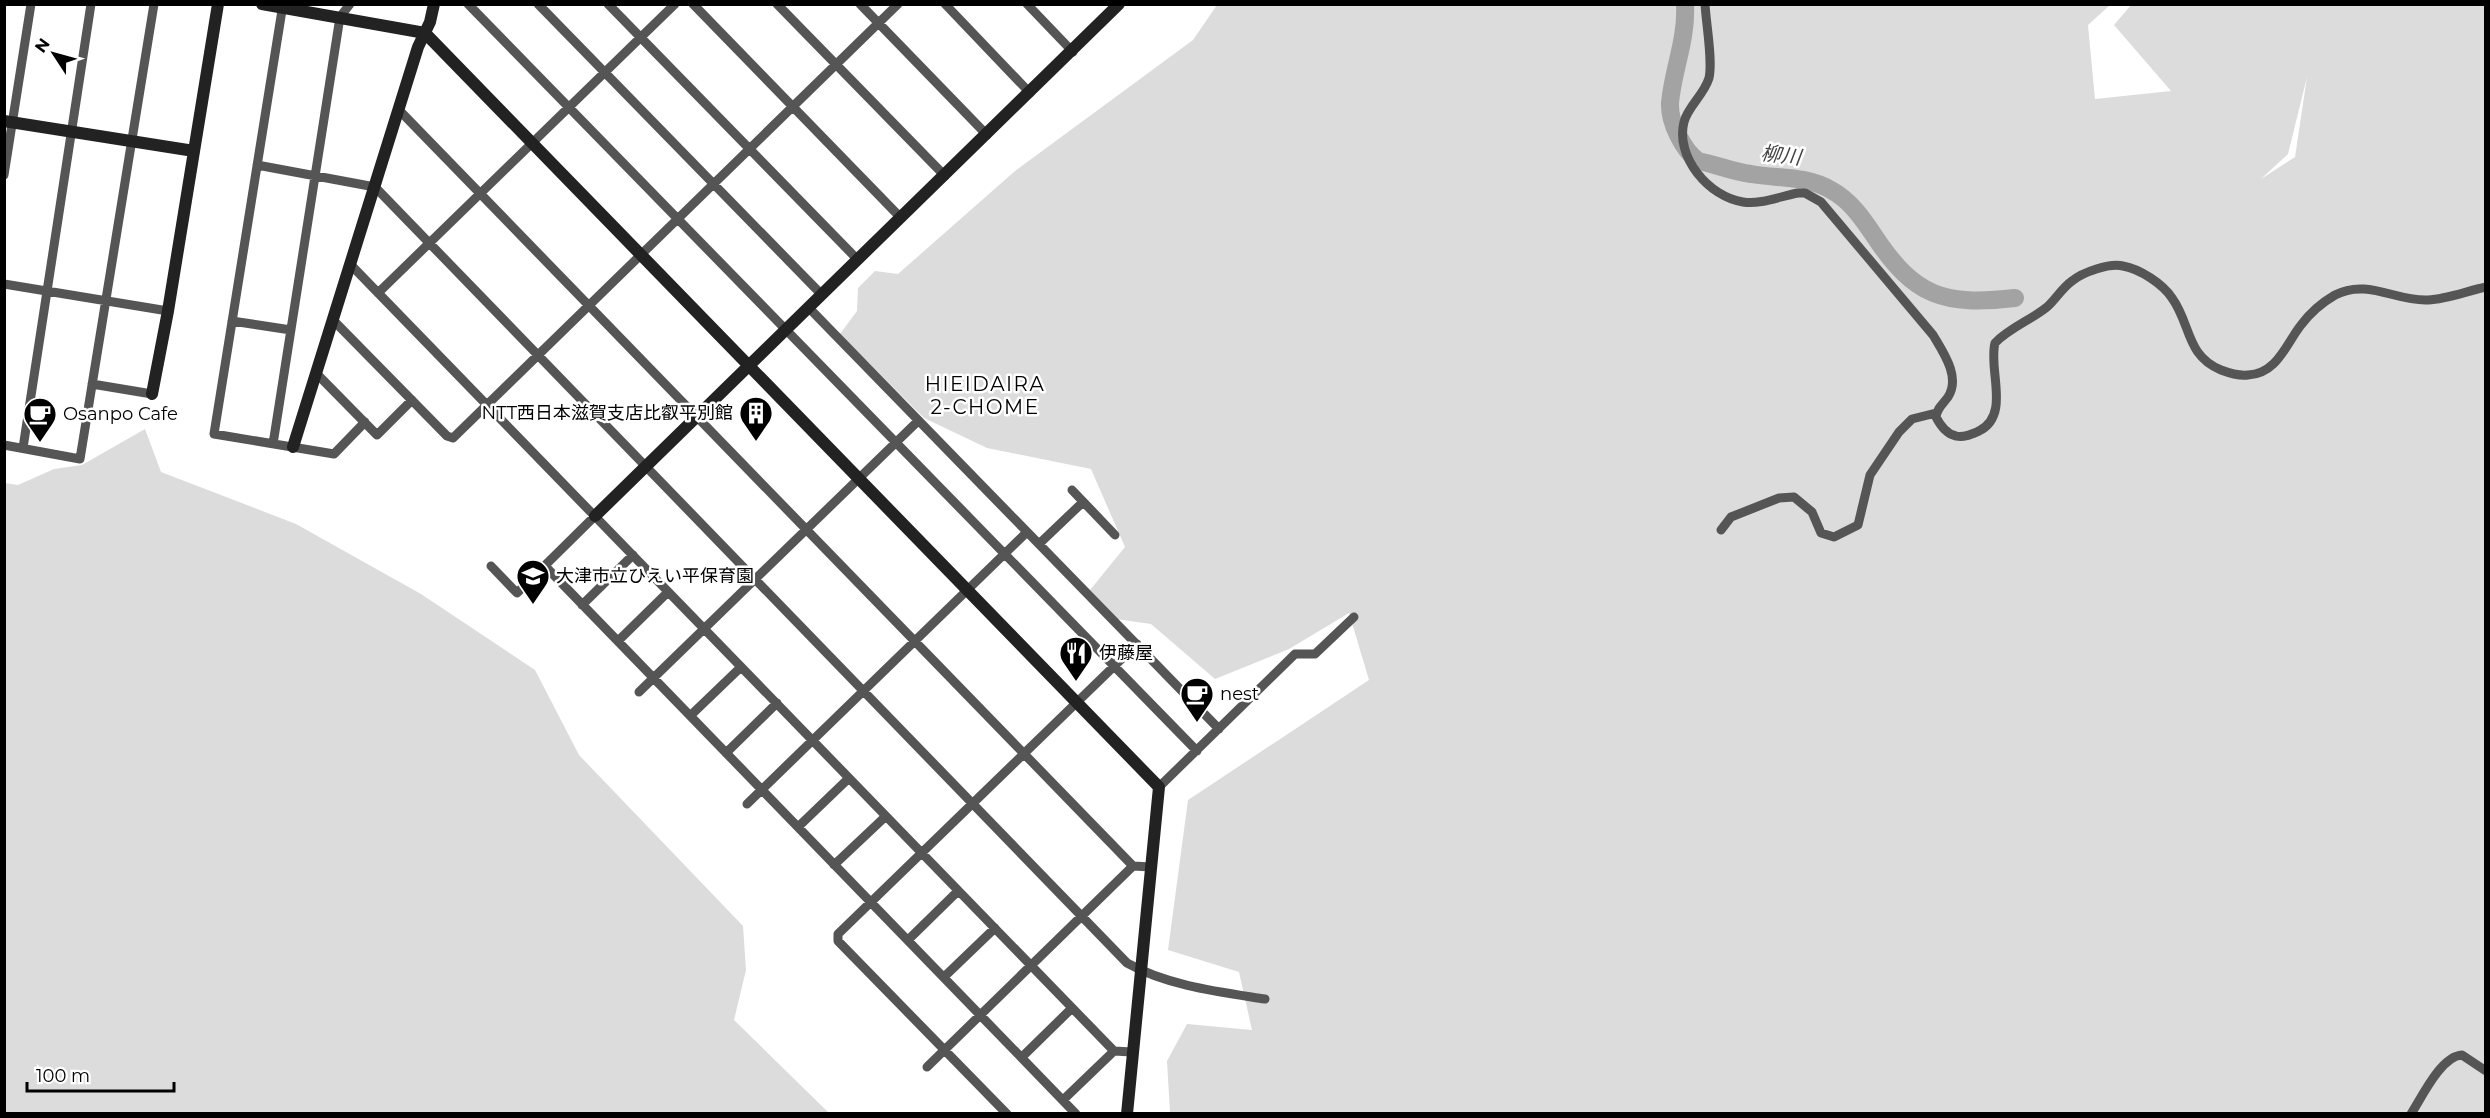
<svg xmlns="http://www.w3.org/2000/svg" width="2490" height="1118" viewBox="0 0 2490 1118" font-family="Montserrat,'Noto Sans JP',sans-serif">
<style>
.green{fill:#dcdcdc;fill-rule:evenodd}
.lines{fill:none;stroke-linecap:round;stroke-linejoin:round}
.river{stroke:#a3a3a3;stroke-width:18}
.street{stroke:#555;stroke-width:9}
.secondary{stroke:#222;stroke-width:12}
.labels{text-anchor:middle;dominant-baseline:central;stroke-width:5;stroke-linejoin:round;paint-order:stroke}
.poi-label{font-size:18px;fill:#000;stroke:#fff;text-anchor:start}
.water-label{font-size:20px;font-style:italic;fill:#444;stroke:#fff}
.neighbourhood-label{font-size:20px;letter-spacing:1.5px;fill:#000;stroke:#fff}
</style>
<rect width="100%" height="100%" fill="#fff"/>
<path class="green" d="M1217 5H2110L2088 25 2095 99 2171 91 2114 25 2131 5H2485V1113H1170L1167 1061 1187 1024 1252 1030 1239 972 1168 950 1188 800 1369 680 1349 613 1289 649 1215 679 1151 624 1116 619 1090 590 1125 547 1091 469 987 448 924 418 840 334 857 311 858 288 875 271 898 274 1015 171 1193 40ZM2307 77 2295 157 2261 179 2288 154Z
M145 429 161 472 296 524 421 594 535 670 579 755 743 926 746 970 734 1020 829 1113H5V483L18 485 54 469 82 465Z"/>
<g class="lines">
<path class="river" d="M1685 4C1687 40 1673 69 1670 103 1669 122 1683 150 1698 161 1715 164 1733 172 1751 174 1779 179 1805 175 1831 190 1850 200 1863 219 1875 237 1915 297 1944 306 2015 298"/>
<path class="street" d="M283 4 214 434 334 454 365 422
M468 4 1197 751
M538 4 822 295
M608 4 858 260
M693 4 901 218
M777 4 945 176
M860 4 987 135
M945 4 1030 93
M1027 4 1073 52
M1705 4C1706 23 1713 61 1709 78 1704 95 1688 106 1684 122 1675 157 1709 197 1743 202 1760 205 1781 196 1798 193H1805L1821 202 1933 335C1943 352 1961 377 1948 397 1943 404 1937 408 1936 417 1940 425 1947 434 1956 436 1964 438 1972 434 1979 431 2011 415 1988 370 1995 343 2009 328 2031 320 2047 307 2056 299 2062 288 2072 281 2083 272 2109 263 2123 266 2140 269 2163 284 2172 298 2191 324 2186 356 2221 370 2229 373 2239 376 2248 375 2277 374 2286 344 2301 325 2310 313 2323 302 2335 295 2367 278 2397 302 2428 300 2447 299 2467 291 2486 287
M399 110 1133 866 1151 867
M257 165 375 187 1127 963C1168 986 1220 992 1265 999
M4 175 31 4
M350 264 1114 1051 1132 1052
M4 284 168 311
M378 293 675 4
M809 308 1219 729
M333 320 447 436 453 438 898 4
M232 321 291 330
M316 373 377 435 412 400
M92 384 152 394
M273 444 340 17 350 4
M4 445 80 459 154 4
M23 448 91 4
M1072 490 1115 535
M1721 530 1731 517 1779 498 1794 497 1812 512 1821 533 1834 537 1858 525 1870 475 1899 432 1912 419 1936 413
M1039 544 1083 502
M491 566 517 593 595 516
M545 566 1076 1114
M582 605 633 555
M618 641 668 592
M639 692 918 421
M690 716 741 667
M726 753 777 703
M1159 787 1295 654H1315L1354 617
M747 804 1027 532
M798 827 849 778
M834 865 886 816
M908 940 958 891
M944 977 995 928
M1022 1057 1072 1008
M927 1067 1133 866
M1063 1100 1114 1051
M1007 1114 838 941V934L1137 644
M2411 1114C2422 1097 2441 1056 2462 1055L2486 1071"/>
<path class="secondary" d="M262 4 425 33 1159 787 1127 1114
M4 121 194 151
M152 394 168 311 218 4
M293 447 418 47 430 22 434 4
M595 516 1119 4"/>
</g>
<defs>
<symbol id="building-pin" viewBox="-11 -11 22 30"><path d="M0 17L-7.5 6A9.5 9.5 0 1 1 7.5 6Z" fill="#000" stroke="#fff"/><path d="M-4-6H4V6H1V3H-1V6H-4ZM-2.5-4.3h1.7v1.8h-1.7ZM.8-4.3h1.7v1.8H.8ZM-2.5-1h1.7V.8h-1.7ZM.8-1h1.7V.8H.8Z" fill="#fff"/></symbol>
<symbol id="cafe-pin" viewBox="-11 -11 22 30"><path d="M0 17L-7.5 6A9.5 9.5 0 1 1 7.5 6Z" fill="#000" stroke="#fff"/><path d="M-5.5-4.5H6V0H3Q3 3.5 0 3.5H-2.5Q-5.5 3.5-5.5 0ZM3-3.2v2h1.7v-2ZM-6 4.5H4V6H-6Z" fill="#fff"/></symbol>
<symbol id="school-pin" viewBox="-11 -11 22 30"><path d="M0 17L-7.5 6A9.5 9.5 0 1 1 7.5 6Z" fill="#000" stroke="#fff"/><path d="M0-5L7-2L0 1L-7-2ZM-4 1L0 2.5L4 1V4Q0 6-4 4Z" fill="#fff"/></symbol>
<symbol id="restaurant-pin" viewBox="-11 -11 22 30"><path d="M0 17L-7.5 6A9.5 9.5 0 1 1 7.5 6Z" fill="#000" stroke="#fff"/><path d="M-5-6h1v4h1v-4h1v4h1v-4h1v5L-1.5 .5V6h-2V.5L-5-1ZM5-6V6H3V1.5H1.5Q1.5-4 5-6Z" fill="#fff"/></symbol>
</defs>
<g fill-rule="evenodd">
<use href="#building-pin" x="737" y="394" width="38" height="52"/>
<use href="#cafe-pin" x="21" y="395" width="38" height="52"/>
<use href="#school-pin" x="514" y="557" width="38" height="52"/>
<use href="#restaurant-pin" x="1057" y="634" width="38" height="52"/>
<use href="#cafe-pin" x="1178" y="675" width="38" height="52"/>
</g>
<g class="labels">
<g class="poi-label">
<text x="733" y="413" text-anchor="end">NTT西日本滋賀支店比叡平別館</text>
<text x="63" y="414">Osanpo Cafe</text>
<text x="556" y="576">大津市立ひえい平保育園</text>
<text x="1099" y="653">伊藤屋</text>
<text x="1220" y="694">nest</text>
</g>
<g class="water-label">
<text transform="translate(1781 155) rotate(7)">柳川</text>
</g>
<g class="neighbourhood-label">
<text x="985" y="384">HIEIDAIRA<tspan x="985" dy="23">2-CHOME</tspan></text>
</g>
</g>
<rect width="2490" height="1118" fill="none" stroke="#000000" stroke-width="12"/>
<g transform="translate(54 54) rotate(306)" stroke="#ffffff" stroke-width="4.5" paint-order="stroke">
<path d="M0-4.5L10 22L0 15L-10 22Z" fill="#000000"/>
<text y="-9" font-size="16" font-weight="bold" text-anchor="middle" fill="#000000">N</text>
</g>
<path d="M27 1082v9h147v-9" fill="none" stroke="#000000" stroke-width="3"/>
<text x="36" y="1082" font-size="18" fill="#000000" stroke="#ffffff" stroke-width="4.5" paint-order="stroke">100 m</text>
</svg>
